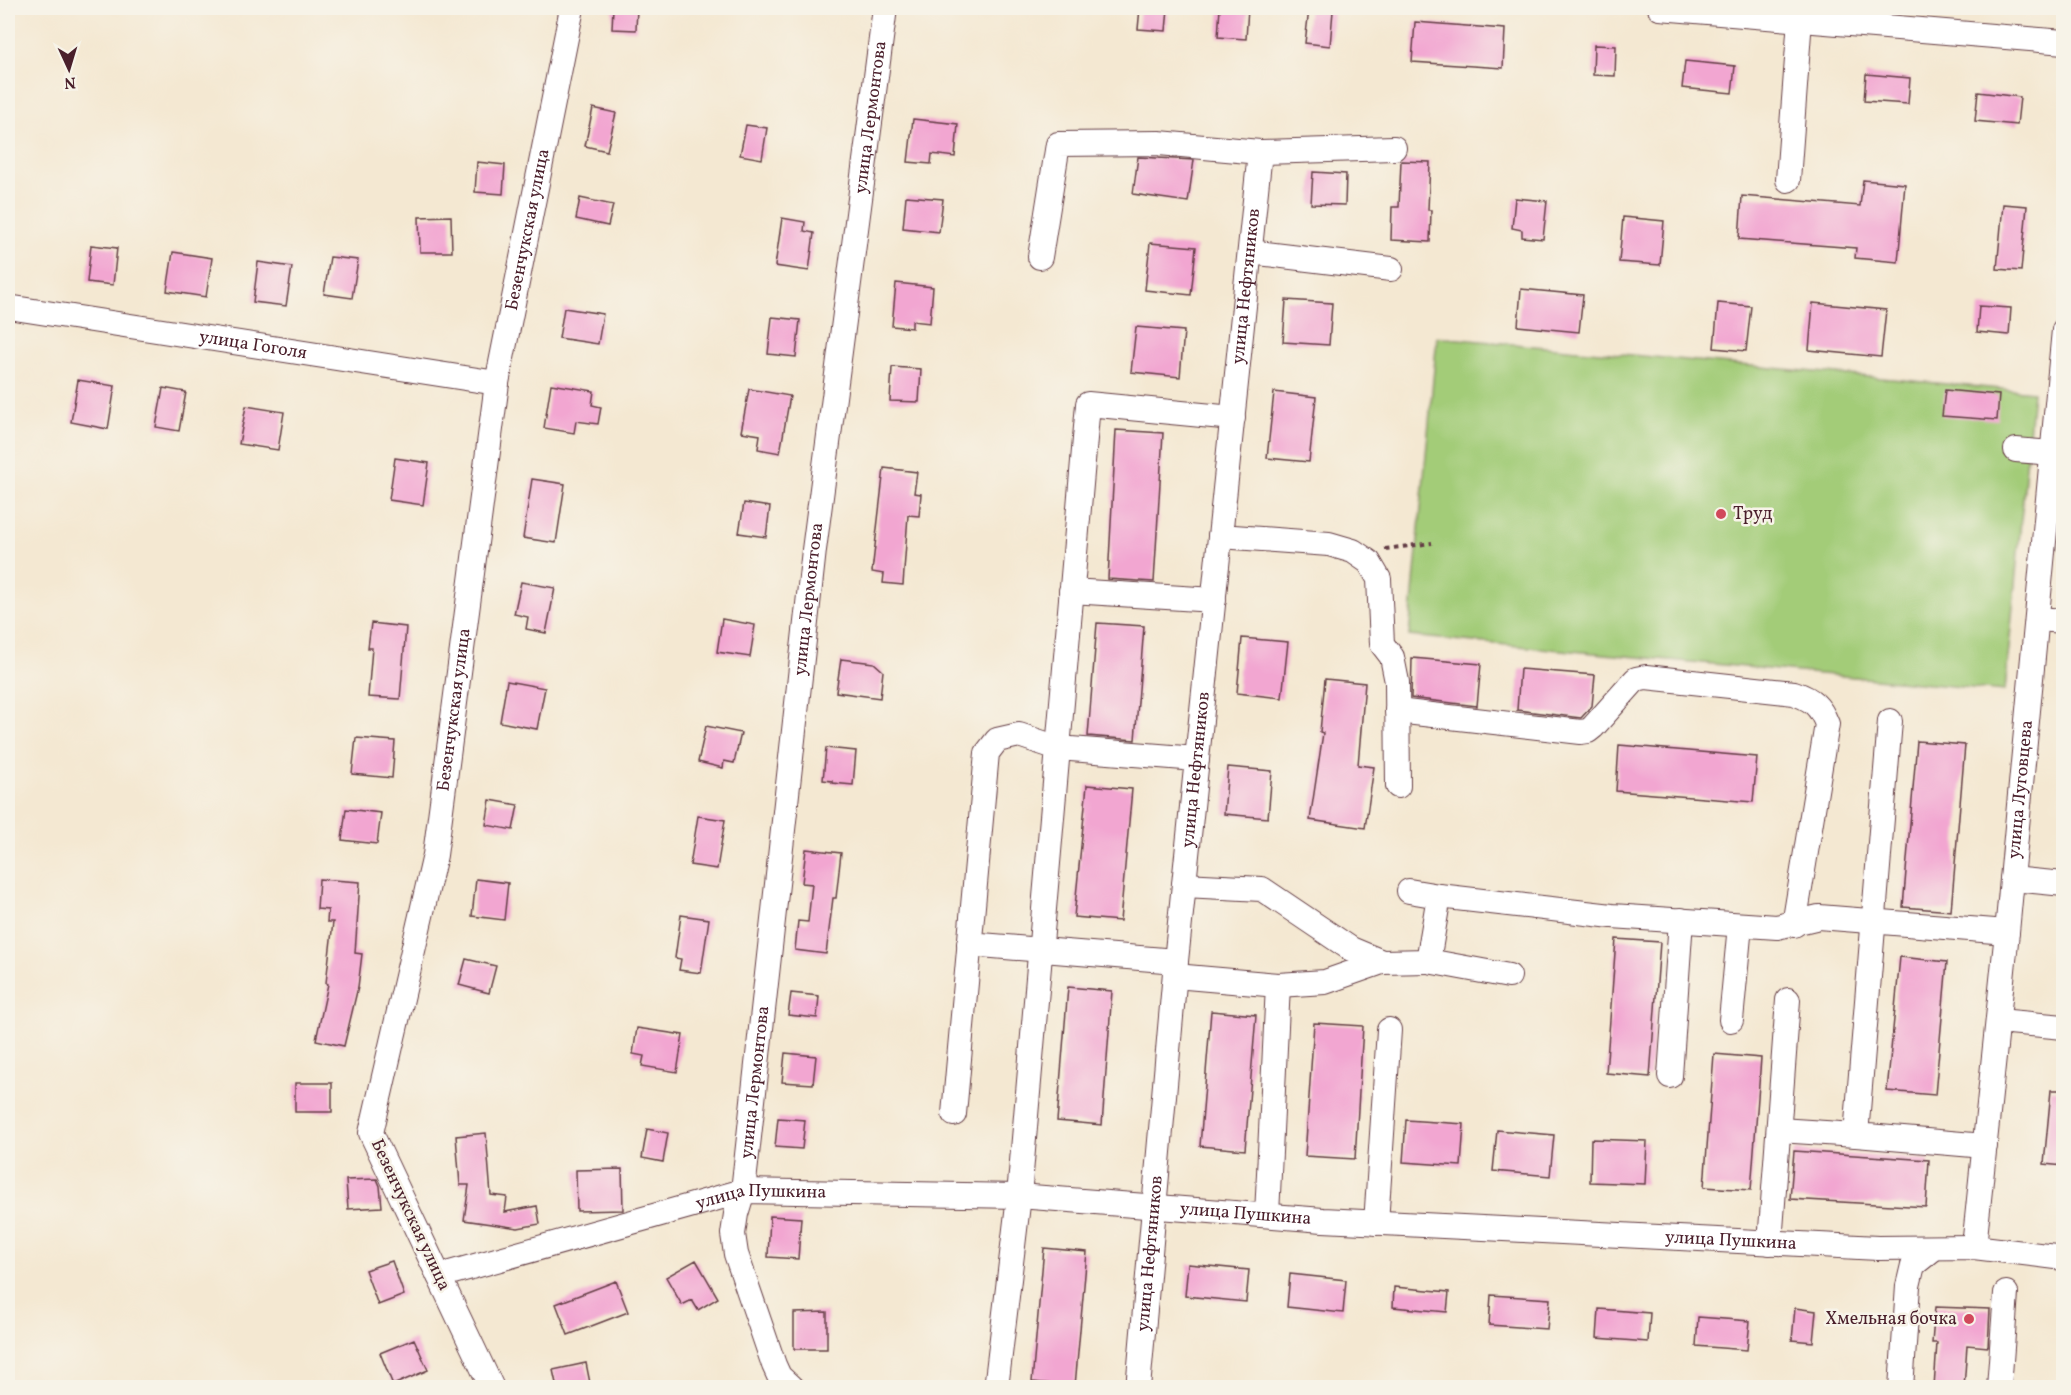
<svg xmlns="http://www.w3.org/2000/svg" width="2071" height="1395" viewBox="0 0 2071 1395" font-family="Vollkorn,serif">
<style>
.green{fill:#a3cc78;stroke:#767652;stroke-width:1.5}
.building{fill:#f2a6d1}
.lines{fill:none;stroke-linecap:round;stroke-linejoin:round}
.minor-casing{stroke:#643d44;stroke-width:26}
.path{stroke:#643d44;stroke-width:4;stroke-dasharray:4.5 4.5;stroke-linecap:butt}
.minor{stroke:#fff;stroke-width:24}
.poi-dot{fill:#d1495b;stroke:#f7f3e8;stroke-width:2}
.labels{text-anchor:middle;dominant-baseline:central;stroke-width:5;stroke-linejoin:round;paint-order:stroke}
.street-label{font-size:18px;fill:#4a1f2b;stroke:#f7f3e8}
.poi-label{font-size:18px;fill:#4a1f2b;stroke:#f7f3e8;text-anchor:start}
</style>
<rect width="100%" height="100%" fill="#f7f3e8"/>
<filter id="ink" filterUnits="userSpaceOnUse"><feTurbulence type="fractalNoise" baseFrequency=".0167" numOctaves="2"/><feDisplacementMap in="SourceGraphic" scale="12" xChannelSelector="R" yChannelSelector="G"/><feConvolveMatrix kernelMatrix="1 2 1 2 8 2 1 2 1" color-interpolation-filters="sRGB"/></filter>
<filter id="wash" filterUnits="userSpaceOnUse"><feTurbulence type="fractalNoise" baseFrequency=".008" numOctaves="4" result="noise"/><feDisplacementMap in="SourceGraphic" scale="24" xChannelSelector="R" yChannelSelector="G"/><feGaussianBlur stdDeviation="1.35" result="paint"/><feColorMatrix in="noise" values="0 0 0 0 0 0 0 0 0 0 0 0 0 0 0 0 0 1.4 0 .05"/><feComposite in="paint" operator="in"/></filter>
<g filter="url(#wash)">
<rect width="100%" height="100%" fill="#f4e8d2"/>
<path class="green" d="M1437 337 2033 392 2005 691 1409 636Z"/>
<g id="blocks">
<path class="building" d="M613 8H637L636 30 612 29Z
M1140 8H1168L1166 31 1138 29Z
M1220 8H1248L1246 39 1218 37Z
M1309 9 1333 11 1330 46 1305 43Z
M1415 22 1505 29 1503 68 1412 62Z
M1594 45 1616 46 1615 76 1593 75Z
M1685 61 1735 66 1732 93 1682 88Z
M1866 74 1910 78 1908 104 1864 101Z
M1978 92 2020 97 2017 125 1975 121Z
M593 108 616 113 607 151 585 146Z
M913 119 958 124 955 157 932 154 931 164 908 162Z
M746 125 767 128 762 159 740 155Z
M1138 157 1194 160 1188 202 1133 194Z
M1401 161 1430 162 1428 210H1431L1430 242 1391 240 1392 207H1399Z
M477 162 505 165 503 194 475 192Z
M1313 172 1346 174 1345 205 1311 204Z
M1863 180 1905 184 1898 262 1855 258 1856 248 1739 239 1742 196 1860 206Z
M906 196 943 199 939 232 903 228Z
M580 198 613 205 608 226 576 219Z
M1515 198 1547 201 1543 239 1522 237V230L1512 228Z
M2003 204 2027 206 2021 271 1997 269Z
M451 216 452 252H420L419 217Z
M1623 217 1664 221 1660 265 1619 262Z
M782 218 805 222 804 231 814 233 809 271 775 266Z
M1150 243 1196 247 1191 295 1145 290Z
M91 245 117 248 113 285 87 282Z
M173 252 212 258 206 297 167 291Z
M330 257 358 260 352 298 324 294Z
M258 262 292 267 286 306 253 302Z
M896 283 933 287 930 323 912 321V328L892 326Z
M1521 289 1583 295 1579 332 1518 326Z
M1286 300 1332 303 1329 345 1283 342Z
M1718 303 1751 306 1746 351 1714 348Z
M1813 303 1886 310 1881 357 1809 350Z
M1979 306 2011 308 2009 335 1977 332Z
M564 308 603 314 598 344 559 338Z
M772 317 800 320 796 357 768 354Z
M1136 327 1184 331 1180 377 1131 372Z
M892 367 921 369 919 402 890 401Z
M78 380 115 386 108 429 71 422Z
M551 384 594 391 592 405 601 407 598 424 576 421 574 433 544 428Z
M163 388 186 392 179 431 156 427Z
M749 389 790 396 780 453 758 449 760 435 741 432Z
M1945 390 1999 395 1997 420 1942 416Z
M1274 392 1316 397 1309 462 1267 458Z
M246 406 284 412 278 450 239 444Z
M1116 430 1163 433 1154 582 1108 579Z
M395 458 429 463 423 505 389 500Z
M884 468 917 472 914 493 921 494 919 516 908 515 903 585 883 583 884 574 872 572Z
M532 479 565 484 556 543 523 538Z
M744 503 770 507 766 537 739 533Z
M521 582 555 588 546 633 526 629 528 617 514 614Z
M722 619 755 625 750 657 717 652Z
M371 623 406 627 400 699 368 697 372 648H368Z
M1097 623 1144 626 1135 740 1088 736Z
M1242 638 1288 642 1282 698 1237 693Z
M1412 658 1481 664 1477 706 1411 698Z
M841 659 874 663 883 671 880 698 836 692Z
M1520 669 1595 675 1592 706 1581 718 1517 710Z
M1325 679 1365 683 1358 765 1374 767 1365 828 1310 820 1323 733 1320 732Z
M507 681 545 688 537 729 500 722Z
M706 726 741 733 734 763 724 761 723 768 698 762Z
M356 738 395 741 392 778 352 774Z
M1917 741 1965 745 1951 911 1903 907Z
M1619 745 1757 757 1753 802 1616 791Z
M826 748 856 751 853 785 832 783V781L823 780Z
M1228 767 1272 771 1268 818 1224 814Z
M1087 785 1132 789 1120 921 1074 917Z
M490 800 518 805 513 830 486 825Z
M346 809 381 813 377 844 342 840Z
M698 816 725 820 717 869 690 865Z
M806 849 841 853 836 898H833L826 954 795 950 798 921 808 922 812 884 802 883Z
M319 879 360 882 355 953 362 954 358 987 344 1046 316 1040 328 984 326 983 333 922H327L328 910 317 909Z
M476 879 508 883 504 920 472 916Z
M681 915 709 919 701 973 679 970 681 959 675 958Z
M1616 939 1660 942 1650 1077 1606 1073Z
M1900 957 1947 962 1935 1095 1887 1091Z
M466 959 496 966 489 993 459 985Z
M1068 987 1112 991 1102 1125 1057 1121Z
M791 993 819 996 817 1018 788 1015Z
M1211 1011 1256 1015 1245 1150 1200 1146Z
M1314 1023 1363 1026 1355 1159 1305 1156Z
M637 1028 683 1035 677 1072 642 1066 644 1056 633 1054Z
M785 1053 816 1056 813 1084 782 1082Z
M1714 1054 1761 1058 1751 1190 1704 1187Z
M295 1083H332V1112H295Z
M2051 1090H2064V1166L2044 1164Z
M778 1118 805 1120 802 1149 775 1147Z
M1406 1120 1464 1124 1461 1166 1403 1162Z
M647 1129 668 1133 663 1162 642 1158Z
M1497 1130 1554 1135 1550 1176 1493 1171Z
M486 1133 491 1195 507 1197 505 1212 537 1206 540 1224 518 1228 464 1220 469 1185H460L456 1136Z
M1591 1139 1647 1141 1645 1184 1590 1182Z
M1794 1151 1929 1160 1926 1207 1790 1199Z
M622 1169 623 1210 577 1211 576 1170Z
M377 1179 380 1186 382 1207 348 1209 346 1180Z
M770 1216 801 1218 798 1259 768 1257Z
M1044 1248 1087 1252 1075 1386 1032 1382Z
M696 1260 718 1298 698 1310 692 1300 682 1305 666 1277Z
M392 1261 404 1295 378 1305 365 1270Z
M1188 1264 1249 1270 1246 1302 1185 1296Z
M1290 1274 1346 1280 1343 1313 1287 1307Z
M616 1281 628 1312 568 1335 556 1304Z
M1394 1287 1449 1292 1447 1312 1393 1307Z
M1491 1295 1550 1299 1547 1329 1489 1325Z
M1935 1307 1990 1309 1988 1347 1967 1345 1964 1388H1934L1937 1343H1932Z
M1795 1308 1816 1311 1813 1342 1792 1340Z
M1599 1309 1650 1313 1648 1342 1597 1338Z
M827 1312V1349H794V1313Z
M1698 1317 1750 1321 1747 1350 1696 1346Z
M414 1339 428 1370 393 1385 380 1353Z
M586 1363 591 1388H557L553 1370Z"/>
</g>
</g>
<g filter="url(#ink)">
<use href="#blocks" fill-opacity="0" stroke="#643d44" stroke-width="1.5"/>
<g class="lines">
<defs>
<g id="minor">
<path d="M1660 8 2064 42"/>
<path d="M1788 180 1800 19"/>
<path d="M1250 252 1391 269"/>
<path d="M1040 257 1058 144 1159 143 1260 152 1394 148"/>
<path id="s1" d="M8 307 497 383"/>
<path d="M2016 450 2052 453"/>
<path d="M1220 536 1329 544 1353 551 1369 562 1379 579 1382 644 1392 657 1397 682 1398 786"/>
<path d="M1071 591 1214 600"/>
<path d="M2038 619 2064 621"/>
<path d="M1397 711 1581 732 1588 731 1593 727 1636 679 1646 677 1794 693C1812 699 1820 706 1827 724L1794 925"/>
<path d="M1890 721 1856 1135 1985 1146"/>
<path d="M2012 879 2064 884"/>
<path d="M1184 885 1262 889 1351 949 1382 962 1428 961 1439 896 1409 891"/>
<path d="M1439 896 1612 916 1777 927 1819 917 2007 932"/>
<path d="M969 944 1176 961"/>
<path d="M1428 961 1509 976"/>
<path d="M1175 976 1278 985 1267 1215"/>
<path d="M1278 985 1325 982 1382 962"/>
<path d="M1731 1020 1740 925"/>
<path d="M1998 1021 2064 1027"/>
<path d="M1670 1076 1681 920"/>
<path d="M954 1114 987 753 997 740 1019 735 1058 748 1197 759"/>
<path d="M1779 1130 1856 1135"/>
<path d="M1376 1223 1389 1030"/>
<path d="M1770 1243 1788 1000"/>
<path id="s2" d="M1974 1247 2007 932 2064 330"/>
<path id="s3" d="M439 1276 743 1191 1019 1196 1323 1220 1878 1248 1974 1247 2064 1258"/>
<path id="s4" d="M492 1388 371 1133 435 855 497 383 572 8"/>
<path id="s5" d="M792 1388 779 1376 774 1365 736 1254 733 1234 736 1214 743 1191 814 550 885 8"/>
<path d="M996 1388 1019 1196 1088 404 1233 418"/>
<path id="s6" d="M1138 1388 1176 961 1260 152"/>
<path d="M1901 1388 1908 1286 1913 1265 1933 1249"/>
<path d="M1999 1388 2006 1293"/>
</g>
</defs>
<use href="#minor" class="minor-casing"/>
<path class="path" d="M1385 549 1432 543"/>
<use href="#minor" class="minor"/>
</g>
</g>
<g class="poi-dot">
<circle cx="1721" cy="514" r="6"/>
<circle cx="1969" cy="1319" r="6"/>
</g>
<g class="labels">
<g class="street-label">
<text stroke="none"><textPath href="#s5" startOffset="1293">улица Лермонтова</textPath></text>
<text stroke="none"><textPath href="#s4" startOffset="1200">Безенчукская улица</textPath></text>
<text stroke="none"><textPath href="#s6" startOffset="1107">улица Нефтяников</textPath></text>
<text stroke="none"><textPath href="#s1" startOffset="248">улица Гоголя</textPath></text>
<text stroke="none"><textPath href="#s5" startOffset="807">улица Лермонтова</textPath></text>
<text stroke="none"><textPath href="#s4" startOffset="714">Безенчукская улица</textPath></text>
<text stroke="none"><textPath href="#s6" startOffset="621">улица Нефтяников</textPath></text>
<text stroke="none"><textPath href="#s2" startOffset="460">улица Луговцева</textPath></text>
<text stroke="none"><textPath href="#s5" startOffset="321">улица Лермонтова</textPath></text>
<text stroke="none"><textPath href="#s3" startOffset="333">улица Пушкина</textPath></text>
<text stroke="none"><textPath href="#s3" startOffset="819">улица Пушкина</textPath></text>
<text transform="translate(410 1215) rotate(65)">Безенчукская улица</text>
<text stroke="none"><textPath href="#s3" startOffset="1305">улица Пушкина</textPath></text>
<text stroke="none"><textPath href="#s6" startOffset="135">улица Нефтяников</textPath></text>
</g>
<g class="poi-label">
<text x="1733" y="514">Труд</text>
<text x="1957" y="1319" text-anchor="end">Хмельная бочка</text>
</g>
</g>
<rect width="2071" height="1395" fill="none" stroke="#f7f3e8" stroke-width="30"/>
<g transform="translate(69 69) rotate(176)" stroke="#f7f3e8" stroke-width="4.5" paint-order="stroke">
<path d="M0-4.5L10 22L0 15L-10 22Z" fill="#4a1f2b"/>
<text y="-9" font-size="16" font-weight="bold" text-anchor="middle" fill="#4a1f2b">N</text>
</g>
</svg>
